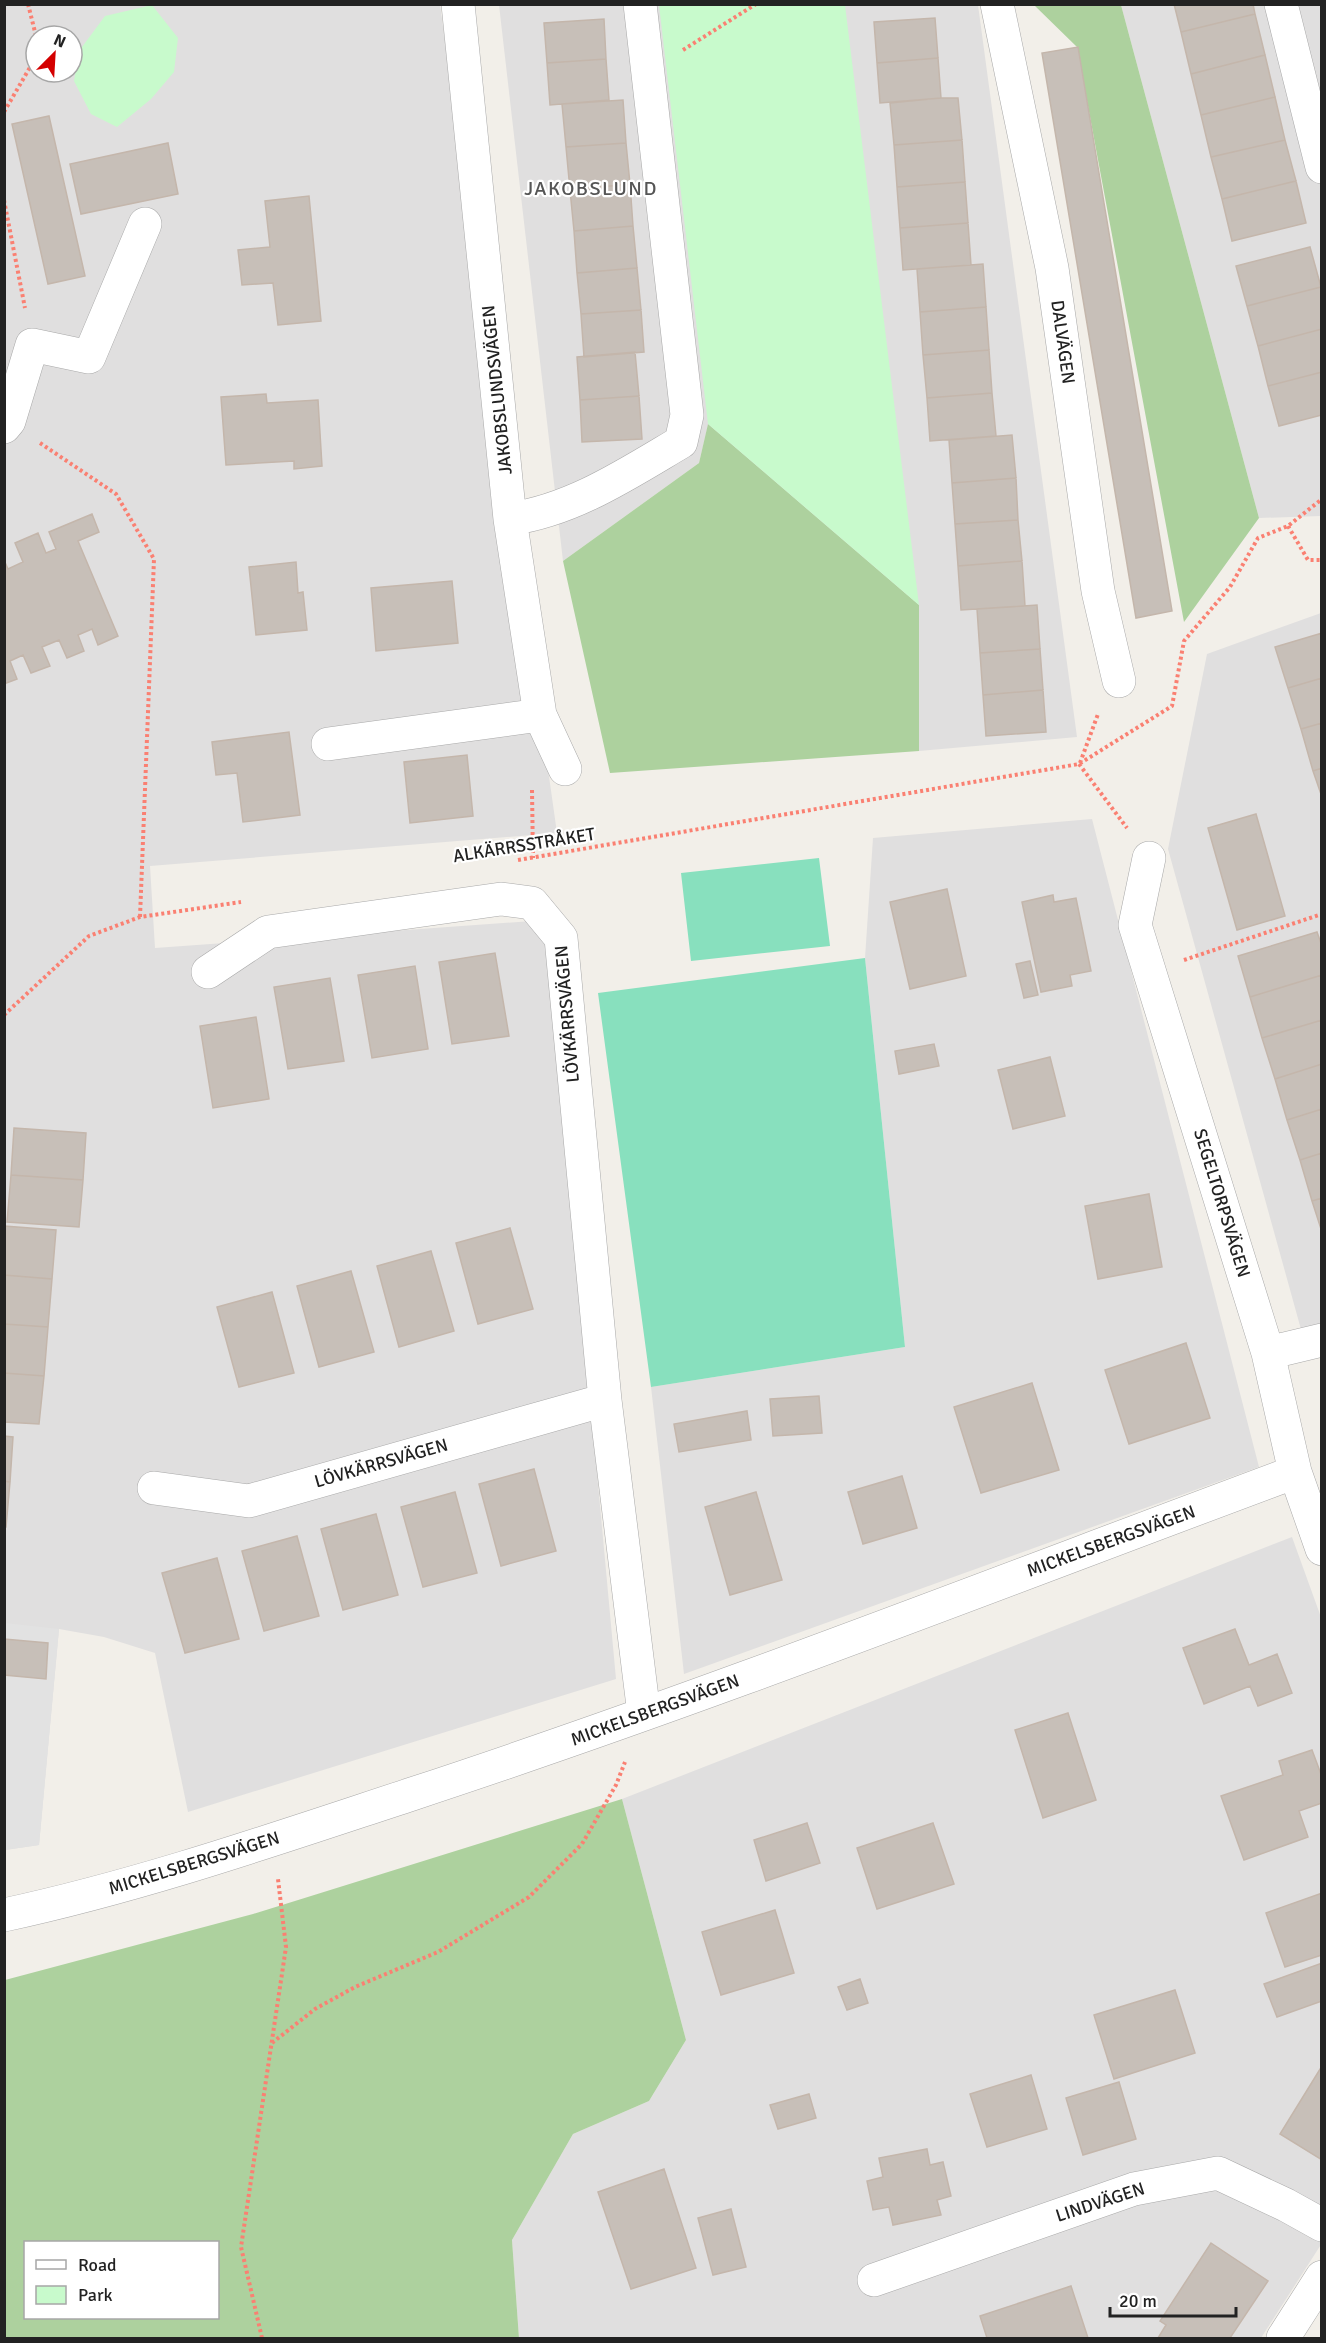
<svg xmlns="http://www.w3.org/2000/svg" width="1326" height="2343" viewBox="0 0 1326 2343" font-family="Signika,sans-serif">
<style>
.residential{fill:#e0dfdf;fill-rule:evenodd}
.forest{fill:#add19e;fill-rule:evenodd}
.park{fill:#c8facc}
.pitch{fill:#88e0be}
.parking{fill:#e2e2e2}
.building{fill:#c7bfb8;stroke:#c4b6ab;stroke-width:1.5}
.lines{fill:none;stroke-linecap:round;stroke-linejoin:round}
.minor-casing{stroke:#a9a9a9;stroke-width:34}
.path{stroke:#fa8072;stroke-width:4;stroke-dasharray:3 3;stroke-linecap:butt}
.minor{stroke:#fff;stroke-width:33}
.labels{text-anchor:middle;dominant-baseline:central;stroke-width:4.5;stroke-linejoin:round;paint-order:stroke}
.street-label{font-size:18px;fill:#222;stroke:#fff}
.neighbourhood-label{font-size:20px;letter-spacing:1.5px;fill:#555;stroke:#fff}
</style>
<rect width="100%" height="100%" fill="#f2efe9"/>
<path class="residential" d="M5 5H440L557 833 150 866 155 948 546 920 616 1679 188 1812 155 1653 104 1637 59 1629 39 1845 5 1850ZM36 36H72V72H36Z
M499 5H978L1077 737 919 751V605L708 425 699 463 563 561Z
M1121 5H1321V516L1259 518Z
M1321 613V1328L1302 1333 1168 849 1207 654Z
M1092 819 1259 1467 684 1674 651 1387 905 1347 865 958 873 838Z
M1292 1537 1322 1620V2243L1261 2338H519L512 2240 573 2134 649 2101 686 2040 622 1799Z"/>
<path class="forest" d="M1034 5H1121L1259 518 1184 622 1077 47Z
M708 424 919 605V751L610 773 563 561 699 463Z
M622 1799 686 2040 649 2101 573 2134 512 2240 519 2338H5V1980L253 1914ZM26 2242H218V2318H26Z"/>
<path class="park" d="M152 5 178 38 174 72 151 99 117 127 91 114 74 81 79 51 105 16Z
M659 5H845L919 605 708 424Z"/>
<path class="pitch" d="M819 858 830 946 691 961 681 873Z
M865 958 905 1347 651 1387 598 993Z"/>
<path class="parking" d="M5 1623 59 1629 39 1845 5 1850Z"/>
<path class="building" d="M1174 4H1253L1255 14 1181 32Z
M1255 14 1265 55 1191 74 1181 32Z
M935 18 938 58 877 63 874 22Z
M604 19 606 59 547 63 544 23Z
M1078 47 1172 611 1136 618 1042 53Z
M1265 55 1275 97 1201 115 1191 74Z
M938 58 941 98 880 103 877 63Z
M606 59 609 100 550 105 547 63Z
M1275 97 1285 140 1211 157 1201 115Z
M941 98H958L962 140 894 145 890 103Z
M623 100 626 143 566 147 562 104Z
M49 116 85 276 48 284 12 124Z
M962 140 965 182 897 187 894 145Z
M1285 140 1296 181 1222 199 1211 157Z
M168 143 178 194 81 214 70 164Z
M626 143 630 184 570 190 566 147Z
M1296 181 1306 223 1232 241 1222 199Z
M965 182 968 223 900 228 897 187Z
M630 184 633 226 574 231 570 190Z
M309 196 321 321 278 325 273 283 242 285 238 250 270 247 265 201Z
M968 223 971 265 903 270 900 228Z
M633 226 637 268 577 273 574 231Z
M1310 247 1321 287 1247 306 1236 266Z
M983 264 986 307 920 312 917 269Z
M637 268 641 310 581 314 577 273Z
M1321 287 1322 329 1258 346 1247 306Z
M986 307 989 350 923 355 920 312Z
M641 310 644 352 584 357 581 314Z
M1322 329V372L1268 386 1258 346Z
M989 350 992 393 927 398 923 355Z
M635 352 639 396 580 400 577 357Z
M1322 372V415L1279 426 1268 386Z
M992 393 996 436 930 441 927 398Z
M266 394 267 403 318 400 322 466 294 469V461L226 465 221 397Z
M639 396 642 439 582 442 580 400Z
M1012 435 1016 478 952 483 949 440Z
M1016 478 1018 520 955 524 952 483Z
M92 514 99 532 78 541 118 636 98 645 92 629 78 635 84 651 67 658 59 640 42 647 50 666 31 673 23 655 10 661 17 679 4 684V560L8 569 23 562 15 543 38 533 46 553 56 549 49 532Z
M1018 520 1022 561 958 566 955 524Z
M1022 561 1025 606 961 610 958 566Z
M296 562 298 593 303 592 307 630 256 635 249 567Z
M452 581 458 643 376 651 371 588Z
M1037 605 1040 649 980 653 977 609Z
M1322 633V678L1288 688 1275 647Z
M1040 649 1043 690 983 695 980 653Z
M1322 678V723L1301 729 1288 688Z
M1043 690 1046 732 986 736 983 695Z
M1322 723V768L1313 771 1301 729Z
M289 732 300 815 243 822 237 773 216 775 212 742Z
M467 755 473 816 410 823 404 762Z
M1322 768V797L1313 771Z
M1256 814 1285 916 1237 930 1208 828Z
M947 889 966 976 910 989 890 902Z
M1053 895 1054 902 1076 898 1091 971 1070 975 1072 986 1041 992 1022 902Z
M1317 932 1322 946V975L1250 997 1238 956Z
M495 953 509 1036 452 1044 439 962Z
M1030 961 1038 995 1024 998 1016 964Z
M415 966 428 1049 372 1058 358 975Z
M1322 975V1020L1262 1038 1250 997Z
M330 978 344 1061 288 1069 274 987Z
M256 1017 269 1099 213 1108 200 1026Z
M1322 1020V1064L1275 1079 1262 1038Z
M934 1044 939 1066 899 1074 895 1051Z
M1050 1057 1065 1116 1013 1129 998 1070Z
M1322 1064V1109L1287 1120 1275 1079Z
M1322 1109V1153L1300 1160 1287 1120Z
M14 1128 86 1133 83 1180 11 1175Z
M1322 1153V1198L1312 1201 1300 1160Z
M11 1175 83 1180 79 1227 7 1222Z
M1149 1194 1162 1267 1098 1279 1085 1206Z
M1322 1198V1232L1312 1201Z
M4 1226 56 1230 52 1279 4 1275Z
M510 1228 533 1309 478 1324 456 1243Z
M431 1251 454 1331 399 1347 377 1266Z
M351 1271 374 1352 319 1367 297 1286Z
M4 1275 52 1279 48 1327 4 1324Z
M272 1292 294 1373 239 1387 217 1307Z
M4 1324 48 1327 44 1376 4 1373Z
M1186 1343 1210 1418 1129 1444 1105 1370Z
M4 1373 44 1376 39 1424 4 1422Z
M1032 1383 1059 1470 981 1493 954 1407Z
M819 1396 822 1433 773 1436 770 1399Z
M747 1411 751 1440 679 1452 674 1424Z
M4 1436 13 1437 10 1482 4 1481Z
M534 1469 556 1551 501 1566 479 1484Z
M902 1476 917 1528 863 1544 848 1492Z
M4 1481 10 1482 6 1527H4Z
M455 1492 477 1573 423 1587 401 1507Z
M756 1492 782 1580 730 1595 705 1507Z
M376 1514 398 1595 343 1610 321 1529Z
M297 1536 319 1616 264 1631 242 1551Z
M217 1558 239 1639 185 1653 162 1573Z
M1235 1629 1249 1665 1277 1654 1292 1693 1258 1706 1250 1686 1204 1704 1183 1648Z
M4 1639 48 1643 46 1679 4 1675Z
M1068 1713 1096 1800 1043 1818 1015 1730Z
M1312 1750 1322 1777V1803L1299 1811 1308 1837 1244 1860 1221 1796 1283 1775 1279 1761Z
M807 1823 820 1863 766 1881 754 1840Z
M933 1823 954 1884 877 1909 857 1848Z
M1322 1893V1955L1285 1967 1266 1913Z
M775 1910 794 1973 721 1995 702 1932Z
M1322 1963V2001L1277 2017 1264 1984Z
M860 1979 868 2003 847 2010 838 1987Z
M1175 1990 1195 2053 1114 2079 1094 2015Z
M1322 2066V2160L1280 2134Z
M1031 2075 1047 2129 987 2147 970 2094Z
M1119 2082 1136 2139 1083 2155 1066 2098Z
M809 2094 816 2118 778 2129 770 2105Z
M927 2149 930 2165 943 2162 951 2196 937 2200 941 2215 893 2225 889 2207 873 2210 867 2181 883 2177 879 2158Z
M664 2169 696 2268 631 2289 598 2192Z
M731 2209 746 2267 713 2275 698 2218Z
M1211 2243 1268 2281 1230 2338H1158L1166 2325 1160 2321Z
M1071 2286 1088 2338H987L980 2316Z"/>
<g class="lines">
<defs>
<path id="minor" d="M458 4 510 519 540 715 565 769
M997 4 1052 268 1098 591 1119 681
M1281 4 1322 167
M4 427 9 421 32 345 89 357 145 224
M510 519C573 510 627 474 681 442L687 415 640 4
M328 744 540 715
M1149 858 1135 925 1268 1353 1295 1472 1322 1549
M208 972 268 932 501 899 532 903 561 938 605 1400 644 1714
M1268 1353 1322 1340
M154 1488 249 1501 605 1400
M4 1915C143 1885 278 1838 412 1794 710 1696 1002 1581 1295 1472
M874 2280 1134 2189 1218 2173 1286 2205 1322 2225
M1283 2338 1322 2277"/>
</defs>
<use href="#minor" class="minor-casing"/>
<path class="path" d="M28 4 36 36
M683 50 756 4
M4 112 36 57
M4 200 25 308
M40 443 116 494 154 559 140 917
M1288 526 1308 560H1322
M1080 763 1098 714
M1079 764 1127 828
M532 790 533 858
M518 860 1079 764 1172 706 1184 641 1230 587 1258 538 1288 526 1322 499
M1184 960 1322 914
M4 1015 89 936 140 917 241 902
M272 2043 315 2009 355 1987 438 1952 529 1897 582 1844 616 1785 625 1762
M262 2338 241 2247 286 1947 278 1879"/>
<use href="#minor" class="minor"/>
</g>
<g class="labels">
<g class="street-label">
<text transform="translate(1063 342) rotate(82)">DALVÄGEN</text>
<text transform="translate(497 390) rotate(-96)">JAKOBSLUNDSVÄGEN</text>
<text transform="translate(524 845) rotate(-9)">ALKÄRRSSTRÅKET</text>
<text transform="translate(567 1014) rotate(-95)">LÖVKÄRRSVÄGEN</text>
<text transform="translate(1222 1203) rotate(73)">SEGELTORPSVÄGEN</text>
<text transform="translate(381 1463) rotate(-16)">LÖVKÄRRSVÄGEN</text>
<text transform="translate(1111 1541) rotate(-20)">MICKELSBERGSVÄGEN</text>
<text transform="translate(655 1710) rotate(-20)">MICKELSBERGSVÄGEN</text>
<text transform="translate(194 1863) rotate(-17)">MICKELSBERGSVÄGEN</text>
<text transform="translate(1100 2202) rotate(-18)">LINDVÄGEN</text>
</g>
<g class="neighbourhood-label">
<text x="591" y="188">JAKOBSLUND</text>
</g>
</g>
<rect width="1326" height="2343" fill="none" stroke="#222222" stroke-width="12"/>
<rect x="24" y="2241" width="195" height="78" fill="#ffffff" stroke="#a7a7a7" stroke-width="1.5"/>
<rect x="36" y="2260" width="30" height="9" fill="#ffffff" stroke="#a7a7a7" stroke-width="1.5"/>
<text x="78" y="2271" font-size="18" fill="#222222">Road</text>
<rect x="36" y="2286" width="30" height="18" fill="#c8facc" stroke="#a7a7a7" stroke-width="1.5"/>
<text x="78" y="2301" font-size="18" fill="#222222">Park</text>
<g transform="translate(54 54) rotate(24)"><circle r="28" fill="#ffffff" stroke="#a7a7a7" stroke-width="1.5"/>
<path d="M0-4.5L10 22L0 15L-10 22Z" fill="#d40000"/>
<text y="-9" font-size="16" font-weight="bold" text-anchor="middle" fill="#222222">N</text>
</g>
<path d="M1110 2307v9h126v-9" fill="none" stroke="#222222" stroke-width="3"/>
<text x="1119" y="2307" font-size="18" fill="#222222" stroke="#ffffff" stroke-width="4.5" paint-order="stroke">20 m</text>
</svg>
